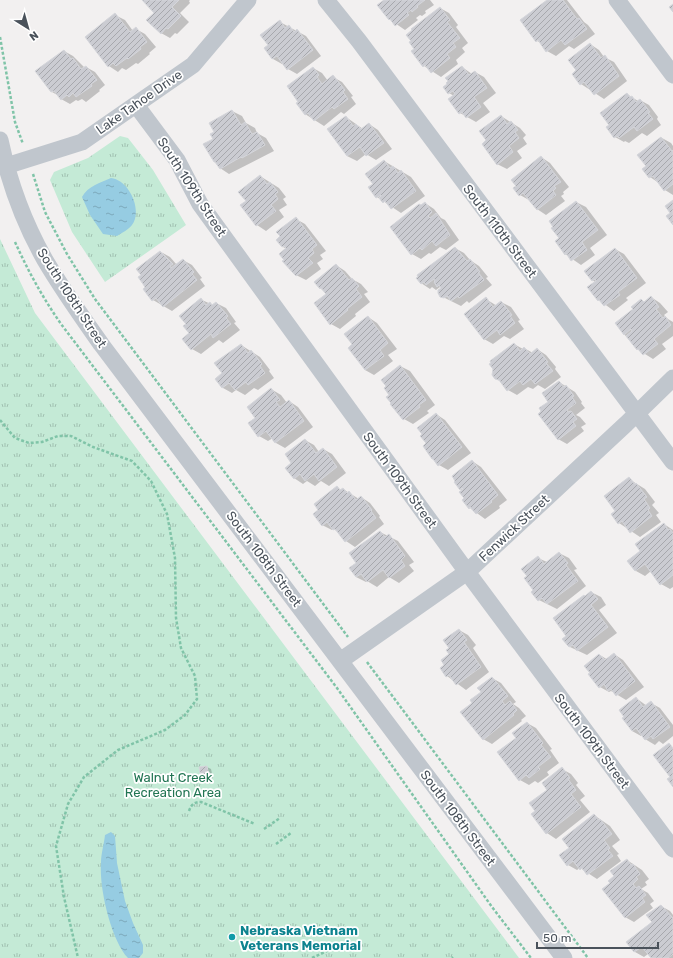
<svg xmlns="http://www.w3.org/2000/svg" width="673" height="958" viewBox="0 0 673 958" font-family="Rubik,sans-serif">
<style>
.park{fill:url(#park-tufts)}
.water{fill:url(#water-ripples)}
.shadow{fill:#0003}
.building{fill:url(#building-hatch);stroke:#d5d6db}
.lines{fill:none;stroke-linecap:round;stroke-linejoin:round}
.path{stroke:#80c4a8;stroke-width:2.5;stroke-dasharray:3 2;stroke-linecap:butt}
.minor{stroke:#c0c6cd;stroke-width:17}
.culture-dot{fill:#0f9aa8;stroke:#fff;stroke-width:1.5}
.labels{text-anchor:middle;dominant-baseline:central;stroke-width:3.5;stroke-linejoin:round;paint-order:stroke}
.street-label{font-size:13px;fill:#4a525b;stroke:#fff}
.park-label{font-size:13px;fill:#227553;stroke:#fff}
.culture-label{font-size:13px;font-weight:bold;fill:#0d838f;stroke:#fff;text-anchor:start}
</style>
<defs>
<pattern id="park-tufts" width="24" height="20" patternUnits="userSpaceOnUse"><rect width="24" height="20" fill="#c4ead6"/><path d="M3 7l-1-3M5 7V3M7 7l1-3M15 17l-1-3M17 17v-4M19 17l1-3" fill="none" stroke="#a1c0b1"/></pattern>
<pattern id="water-ripples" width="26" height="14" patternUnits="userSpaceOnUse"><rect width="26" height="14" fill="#96cce2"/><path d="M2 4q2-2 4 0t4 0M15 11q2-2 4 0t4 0" fill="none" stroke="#7ca8ba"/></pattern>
<pattern id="building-hatch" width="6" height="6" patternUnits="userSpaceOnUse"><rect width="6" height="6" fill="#cbccd2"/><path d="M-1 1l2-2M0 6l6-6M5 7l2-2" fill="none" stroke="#a7a8ad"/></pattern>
</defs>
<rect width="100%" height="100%" fill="#f2f0f0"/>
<path class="park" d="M120 136 128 138 153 170 186 225 105 282 72 232 50 180 54 172 88 158Z
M0 239 35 313 519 958H0Z"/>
<path class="water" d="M111 178C129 180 143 210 132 225 129 229 122 233 117 236L103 234 90 215 82 197C88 186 100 183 111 178Z
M111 832 115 836 117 863 125 901 133 923 143 945V953L139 958H128C111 940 99 888 101 863 101 854 104 844 105 835Z"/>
<path class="shadow" d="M143 0H190L189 1 190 3 180 13 189 22 177 34 175 33 170 38 161 33 155 13Z
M386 0H430L434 5 425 11 426 13 422 16 420 15 416 18 418 20 405 30 389 19Z
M549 0H567L584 22 588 25 595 34 574 49 569 46 556 56 547 51 541 43 537 41Z
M440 8 449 13 458 25 456 27 468 43 462 48 465 52 456 60 458 64 441 77 424 66 415 49Z
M115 15 125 20 133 31 136 29 145 34 156 47 149 53 150 54 138 64 136 63 126 70 122 68 118 72 109 66Z
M280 22 306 36 321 56 297 74 288 69 283 63 282 64 273 59 265 49 269 45Z
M590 44 599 50 604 57 614 62 627 81 604 99 581 84 578 71Z
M64 51 73 56 85 68 86 67 95 72 105 85 99 90 100 91 86 102 82 99 78 101 76 100 70 104 61 99 59 96 52 92 37 71Z
M462 67 472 74 475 72 484 77 496 93 483 103 490 112 476 122 460 113 454 96 449 93Z
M313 68 322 73 328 81 333 77 342 82 353 96 351 97 356 104 344 114 341 112 324 126 305 114Z
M627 94 638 101 640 100 649 105 658 117 657 119 661 125 647 136 642 133 629 143 625 141 624 142 615 137 611 125Z
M232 111 242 116 246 123 255 128 257 133 266 138 274 151 229 174 220 168 214 140 215 132Z
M501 116 520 128 526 135 523 138 527 144 517 151 522 158 507 169 497 164 488 140Z
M346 117 363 129 369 124 378 130 392 149 376 160 366 154 357 161 347 156Z
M662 138 671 143 673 146V195L665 190 659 183 650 177Z
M541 157 550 163 569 187 563 192 564 194 561 196 565 201 546 215 537 209 529 200 520 195Z
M384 161 411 177 425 196 401 213 377 197 374 184Z
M260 176 279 188 286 197 283 199 287 205 279 210 284 217 266 231 257 225 241 205 247 201Z
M576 202 586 207 607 235 590 248 595 255 581 265 565 254 561 238Z
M425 203 434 209 441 218 445 220 459 240 446 250 440 247 431 254 429 253 421 259 412 254 421 206Z
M296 219 305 224 326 251 320 255 323 259 317 263 321 269 306 280 296 275 285 260 287 249 283 247Z
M455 248 464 253 470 260 479 266 488 277 486 278 492 285 469 303 467 301 461 306 441 296 442 288 440 287 436 290 432 287 430 289 421 283Z
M615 249 624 254 646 283 626 298 628 300 614 311 599 300 595 282 592 280Z
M161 252 170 257 177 265 183 260 192 265 202 278 200 279 205 286 172 311 153 300 144 289 147 287Z
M336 265 345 271 352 279 361 284 368 292 364 294 370 302 355 314 356 316 340 329 331 324 327 294 320 288Z
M651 297 660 303 668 312 664 315 668 319 673 322V336L662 344 666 349 653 359 637 349 624 334 634 309 642 301 645 302Z
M486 299 497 306 501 302 511 307 520 320 518 321 524 329 510 339 504 336 493 344 484 339Z
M202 300 213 305 216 303 226 308 236 322 234 323 240 330 223 343 219 340 201 354 192 349 190 334 187 324Z
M368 317 377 323 397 349 388 355 393 361 374 375 365 370 354 345Z
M514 344 523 349 524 348 533 353 537 349 546 355 556 367 555 369 561 377 545 389 538 385 533 389 528 387 517 395 508 390 502 382 496 379Z
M241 345 260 357 270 370 269 371 274 378 258 390 254 388 245 395 236 390 232 393 223 388 216 379 223 374Z
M400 366 410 371 435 405 427 411 429 413 413 424 404 419 391 395Z
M559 382 575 392 582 402 581 403 585 408 576 415 580 417 586 424 581 427 584 431 567 444 558 439 549 402Z
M271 389 281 395 287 403 289 401 298 407 313 427 285 448 276 443 273 438 268 441 259 436 257 418Z
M436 414 445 420 471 453 448 470 439 465 435 460 427 444Z
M305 440 314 445 319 452 323 449 332 454 346 473 329 486 321 481 315 486 307 481 303 484 294 478Z
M472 461 481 467 507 500 499 506 500 508 485 519 470 508 464 500 465 499 462 490 460 489Z
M629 479 645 489 655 502 652 505 659 513 656 515 661 522 640 537 619 523 616 511Z
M337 487 341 490 343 489 359 499 361 497 370 503 380 516 379 517 384 524 355 547 346 541 339 532 333 529 332 530 322 525 320 510Z
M664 524 673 530V587L670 589 661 584 651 571 645 576 636 571 629 561 642 551Z
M380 532 398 541 414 562 409 565 414 571 399 583 389 577 377 587 367 581 366 582 356 577 358 563Z
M559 553 569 558 577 569 574 570 586 586 557 609 539 600 528 576 538 558 547 562Z
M591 592 601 597 606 605 599 610 617 633 587 655 570 647 564 639 568 636 585 597Z
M459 630 468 635 476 645 473 648 489 672 466 690 447 676 446 665 451 655 450 649Z
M614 654 623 660 644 687 626 700 611 691 609 692 600 687V655L608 660Z
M492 678 501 683 516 702 513 704 519 708 526 716 521 720 522 721 492 744 483 739 473 703Z
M636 698 647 706 651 703 660 708 673 725V736L663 744 659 741 655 745 645 739 642 735 641 736 632 731Z
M527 723 536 728 552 749 550 750 559 763 547 772 549 775 538 783 535 781 529 785 520 780Z
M207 767 211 769 213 778 206 780 202 777Z
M562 769 571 774 578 783 576 785 585 796 580 800 590 812 556 839 547 833 536 811Z
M594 815 610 826 620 840 612 846 619 854 617 855 621 861 597 879 580 868 577 870 568 865 570 848Z
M627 860 642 870 649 879 645 882 647 885 641 889 648 893 654 901 650 904 653 908 634 922 625 917 611 883Z
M661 906 670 911 673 915V958H652L648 954 644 957 635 952 628 942 653 922Z"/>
<path class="building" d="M142 0H179L172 7 181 16 168 29 166 28 161 34 146 20 154 13Z
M384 0H425L417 6 418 7 412 12 411 10 407 13 409 15 395 26 390 19 389 20 377 5Z
M547 0H563L577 19 579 18 587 29 565 45 561 40 546 52 538 40 536 42 520 20Z
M673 4V12L669 7Z
M440 7 450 20 447 22 460 38 453 43 456 47 447 54 450 58 431 73 425 65 423 67 411 51 414 49 409 42 411 41 406 35 412 30 411 29Z
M115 13 130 32 136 27 147 42 140 47 141 49 128 59 127 58 116 66 113 63 108 67 85 37Z
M280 20 285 28 289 25 294 32 297 29 313 50 287 70 277 56 272 59 264 48 268 45 260 35Z
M590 43 601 58 605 55 619 76 594 95 584 82 580 85 572 74 576 70 568 60Z
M64 50 71 59 73 58 81 69 86 66 97 80 91 84 92 86 76 97 73 93 69 97 67 95 61 100 54 91 51 92 35 71Z
M462 66 469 75 475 71 487 88 474 97 481 107 466 118 462 112 459 114 448 99 455 94 453 91 448 94 443 87 447 84 446 83 448 81 445 78Z
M313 67 319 75 317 77 322 84 333 75 345 90 343 92 348 99 334 109 332 107 314 121 308 113 305 115 296 103 298 102 287 86Z
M627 93 630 97 632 96 636 102 640 99 650 112 648 113 653 119 637 131 634 127 619 138 617 136 614 138 606 127 609 125 600 113Z
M232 110 241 125 245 122 252 134 257 132 265 145 242 158 241 157 220 169 215 162H214L203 144 213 139 210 134 214 132 209 123Z
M501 115 507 124 511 121 518 130 515 132 519 138 509 146 513 152 497 165 482 144 486 140 479 131Z
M346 116 353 126 356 124 361 129 369 123 384 143 366 156 360 147 347 156 327 129Z
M661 137 672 151 673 150V184L664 191 653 176 649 178 642 169 646 166 637 155Z
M541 156 561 182 554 186 556 188 553 191 556 195 537 210 523 193 519 196 513 188 516 186 511 180Z
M384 160 390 168 393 166 398 173 401 170 416 191 391 209 385 201 383 203 379 198 381 196V195L376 198 368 187 373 184 365 174Z
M260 175 267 184 270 182 278 192 275 194 278 199 271 205 276 211 256 226 240 205 246 201 238 192Z
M673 200V225L666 216 670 213 665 206Z
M576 201 598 230 582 242 587 250 571 261 566 253 565 255 555 241 559 238 551 228 553 227 549 221Z
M425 202 432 212 428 216 430 218 436 213 450 235 436 246 432 241 422 250 420 248 411 255 390 227 419 204 421 205Z
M296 217 317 245 312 249 314 253 308 258 313 263 296 276 282 261 284 260 279 254 286 248 284 246 282 247 276 240 280 236 276 232Z
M455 247 467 261 470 259 480 272H478L484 280 459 298 458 296 451 301 447 296 444 298 440 297 438 293V290L441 288 439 285 437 287 434 282 435 281 434 279 426 285 424 282 421 284 416 278 418 277 417 275Z
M615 248 637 278 618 292 620 295 604 306 599 300 598 301 587 287 596 281 595 279 592 281 584 271Z
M160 251 173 264 170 266 171 268 183 259 194 272 192 274 197 280 163 307 156 298 152 301 143 289 145 287 138 277 141 275 136 269Z
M336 264 349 280 352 278 359 286 356 289 362 297 347 309 348 310 330 325 314 303 326 294 321 288 320 289 314 282Z
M651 296 659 307 656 309 663 318 665 316 671 325 654 339 658 344 643 355 638 349 637 350 626 336 632 331 631 329 624 335 615 323 633 309 631 307 641 299 644 302Z
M486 297 493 307 501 301 512 315 510 316 515 323 500 335 497 330 484 340 464 314Z
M201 298 206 305 210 302 212 305 216 302 228 316 226 318 231 324 213 338 211 334 191 350 182 339 189 333 183 326 186 324 179 316Z
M368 316 388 343 380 350 384 356 365 370 348 348 352 344 344 334Z
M514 343 520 351 524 347 530 354 537 348 548 362 546 363 553 371 535 384 531 379 523 385 520 381 507 391 499 380 495 379 492 375 493 369 489 364 491 363 490 361Z
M241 344 248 353 251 350 262 364 260 366 265 373 248 385 246 382 235 390 229 383 222 388 215 379 222 373 214 363Z
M400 365 426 400 419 405 420 407 403 420 390 404 391 403 386 397 389 395 384 388 386 386 381 380Z
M559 381 564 387 566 385 574 396 572 397 576 403 567 410 568 412 571 411 577 419 573 422 576 426 558 440 538 414 541 411 539 408 548 402 542 393Z
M271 388 280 400 276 402 280 407 289 400 304 421 275 443 266 431 258 437 248 423 255 418 247 407Z
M436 413 462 447 438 466 433 459H432L423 446 426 443 420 436 422 434 417 428Z
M305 439 316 453 323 448 337 467 319 481 314 474 305 481 300 474 294 479 285 468 291 463 285 454Z
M472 460 498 495 491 501 492 502 476 514 470 507 469 509 462 500 464 498 459 492 463 489 462 488 460 490 454 482 455 481 452 476Z
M629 477 635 484 636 483 647 497 644 499 650 508 648 510 652 516 630 533 622 521 618 524 611 514 615 511 604 496Z
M337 486 340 490 343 488 347 493 349 491 356 500 361 496 372 510 371 511 376 518 345 542 335 529 333 530 327 522 322 526 313 514 318 510 314 504Z
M664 523 668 530 670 529 673 533V575L660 585 645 564 635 571 627 561 640 551 635 544Z
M380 531 385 537 389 534 405 556 401 560 405 566 389 578 383 570 367 582 361 574 356 577 349 568 356 563 349 553Z
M559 552 568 563 566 565 578 581 547 604 542 598 538 601 531 592 533 590 524 578 527 576 521 569 538 556 544 564Z
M591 591 598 599 591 605 608 627 577 651 573 645 569 647 562 639 566 636 553 618 584 595 585 596Z
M459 629 467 640 464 642 481 667 456 685 449 675 446 677 440 668 444 665 441 660 449 654 446 650 449 648 443 640Z
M614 653 635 681 616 696 611 689 608 691 604 684 599 688 588 674 590 673 584 666 599 654 605 660Z
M492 677 508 696 502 701 505 705 510 701 517 710 513 714 514 715 483 740 460 712 472 703 470 700 481 692 477 688Z
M636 697 643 707 651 701 670 727 653 739 651 736 645 740 636 728 632 731 622 718 624 717 619 710Z
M527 722 543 743 541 745 551 757 538 767 540 769 529 778 526 775 519 781 497 752 516 738 512 733Z
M669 743 673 748V787L667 779 670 777 653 755Z
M207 766 209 776 201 778 199 767Z
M562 767 570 778 568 779 576 790 571 794 581 807 546 834 531 814 535 811 529 803 547 790 542 783Z
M594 814 599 820 600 819 612 834 604 840 610 848 608 850 613 856 587 875 582 868 580 870 573 861 567 866 559 855 569 848 562 839Z
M627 859 631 865 633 864 640 874 636 877 638 879 633 884 636 888 639 886 646 895 642 898 645 902 625 918 602 889 610 883 608 881 614 876 610 871Z
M661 905 673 918V954L668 958H651L642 947 634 952 626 942 652 922 646 915Z"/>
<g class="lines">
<path class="path" d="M0 37 15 122 23 144
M33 174 45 212 67 254 95 299 348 637
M15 242C28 271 43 298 61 324L337 688 492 907 531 958
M0 420 15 438 29 443 42 442 58 436H71L93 447 132 461 151 481 167 514 175 558 176 618 181 648 195 676 197 699 185 715 165 730 118 750 84 777 68 804 56 846 64 897 78 958
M367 662 588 958
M189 811C191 805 194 802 201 802L255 824
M264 829 280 818
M276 844 291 833
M312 958 344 943
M452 958 453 957"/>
<path class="minor" d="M326 0 359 41 673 462
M617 0 673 75
M136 105 177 160 200 204 467 572 673 849
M0 140C9 182 24 223 45 260 62 289 82 317 101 344L564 958
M6 166 82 142 193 65 248 0
M340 661 467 572 626 424 673 378"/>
</g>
<circle class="culture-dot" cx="232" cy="937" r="4"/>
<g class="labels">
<g class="street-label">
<text transform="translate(139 102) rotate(-35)">Lake Tahoe Drive</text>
<text transform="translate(192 187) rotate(57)">South 109th Street</text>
<text transform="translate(500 231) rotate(53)">South 110th Street</text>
<text transform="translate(72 298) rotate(57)">South 108th Street</text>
<text transform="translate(400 480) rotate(54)">South 109th Street</text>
<text transform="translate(514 528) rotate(-43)">Fenwick Street</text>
<text transform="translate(264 559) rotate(53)">South 108th Street</text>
<text transform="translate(592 741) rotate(53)">South 109th Street</text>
<text transform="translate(458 818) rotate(53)">South 108th Street</text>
</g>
<g class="park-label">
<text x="173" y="777">Walnut Creek<tspan x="173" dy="15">Recreation Area</tspan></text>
</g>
<g class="culture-label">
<text x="240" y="930">Nebraska Vietnam<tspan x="240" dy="15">Veterans Memorial</tspan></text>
</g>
</g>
<g transform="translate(28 28) rotate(143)" stroke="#ffffff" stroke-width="3" paint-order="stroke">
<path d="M0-3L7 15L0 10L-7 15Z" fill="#4a525b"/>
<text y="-6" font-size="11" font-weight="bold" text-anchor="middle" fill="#4a525b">N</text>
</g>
<path d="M537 942v6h121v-6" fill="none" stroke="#4a525b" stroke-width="2"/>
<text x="543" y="942" font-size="12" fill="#4a525b" stroke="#ffffff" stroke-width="3" paint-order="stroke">50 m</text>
</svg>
